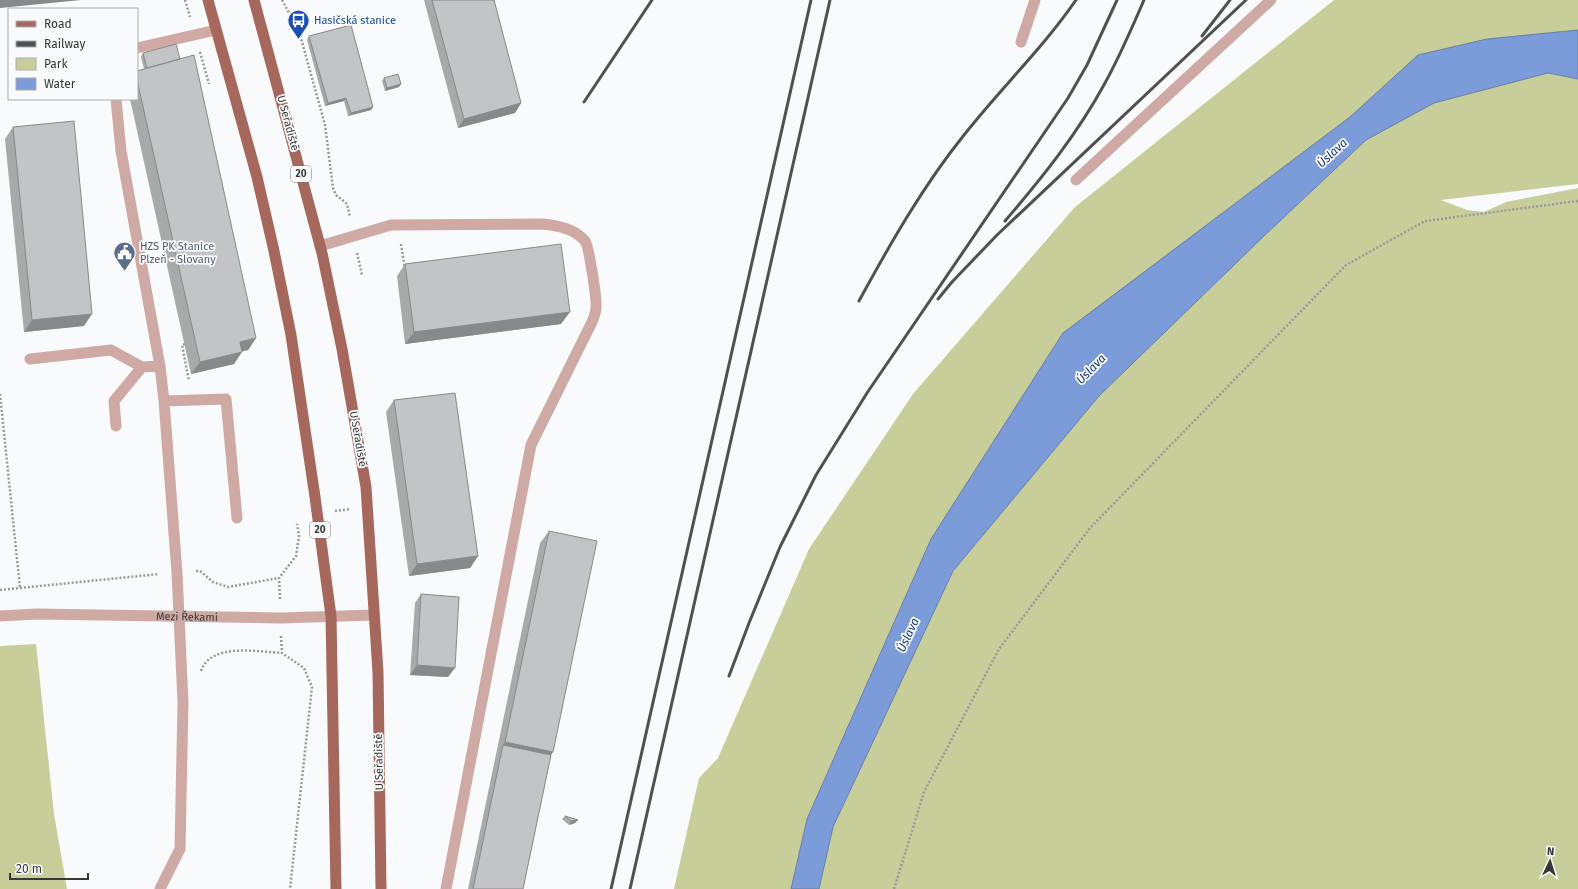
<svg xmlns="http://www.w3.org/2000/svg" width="1578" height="889" viewBox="0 0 1578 889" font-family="'Fira Sans',sans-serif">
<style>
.green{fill:#c8ce99}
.water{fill:#7c9bd9;stroke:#677da8}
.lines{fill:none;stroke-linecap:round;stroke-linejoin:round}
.path{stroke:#989999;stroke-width:2.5;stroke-dasharray:2 2;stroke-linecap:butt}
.service{stroke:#cfaaa4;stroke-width:11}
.minor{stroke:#cfaaa4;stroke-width:11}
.primary{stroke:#a6675d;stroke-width:11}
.rail{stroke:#505151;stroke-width:3}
.wall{fill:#a8a9a9}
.shaded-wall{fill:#88898a}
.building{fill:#c3c4c5;stroke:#88898a}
.labels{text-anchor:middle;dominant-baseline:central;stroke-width:3.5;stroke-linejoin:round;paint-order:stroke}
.shield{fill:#f9fafb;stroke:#707272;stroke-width:1}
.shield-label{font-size:10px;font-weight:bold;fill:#363737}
.transit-label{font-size:11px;fill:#164399;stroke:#f9fafb;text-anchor:start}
.street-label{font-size:11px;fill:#363737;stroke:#f9fafb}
.service-label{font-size:11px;fill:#4e5e75;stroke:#f9fafb;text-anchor:start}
.water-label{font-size:12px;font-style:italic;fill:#17367f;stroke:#f9fafb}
</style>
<rect width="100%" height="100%" fill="#f9fafb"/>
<path class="green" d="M1334 0H1578V30L1487 39 1418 55 1350 117 1234 206 931 539 807 819 791 889H674L699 778 718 758 809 549 913 394 1075 207Z
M1548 73 1578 79V184L1441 200 1467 210 1484 212 1506 202 1578 188V889H819L833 827 953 571 1099 396 1264 236 1366 140 1434 103Z
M36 644 54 814 67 889H0V646Z"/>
<path class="water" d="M1578 30V79L1548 73 1434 103 1366 140 1264 236 1099 396 953 571 833 827 819 889H791L807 819 931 539 1063 333 1350 117 1418 55 1487 39Z"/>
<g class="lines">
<path class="path" d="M185 0 190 17
M282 0 299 31 325 125 333 188 336 195 347 204 350 217
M200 52 209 84
M401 244 405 269
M357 253 362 275
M185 344 182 345 189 381
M0 394 20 588
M335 511 350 509
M196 571H200L213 582 228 587 279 578
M0 590 159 574
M280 599 279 578 296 556 299 536 297 524
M281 636 282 653 304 668 312 687 290 889
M201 671C211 642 259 652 282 653
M894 889 924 792 999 649 1090 528 1346 265 1425 221 1578 201"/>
<path class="service" d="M1021 42 1035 0
M137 48 216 30
M116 99 121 151 160 366 164 401 177 573 183 702 180 849 160 889
M1076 180 1271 0
M320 246 391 225 543 224C558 226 574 228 585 241 589 246 597 300 596 308 596 312 594 316 593 320L531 445 446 889
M30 359 111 350 142 367 160 366
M164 401 226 399 237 518
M116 426 114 401 142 367"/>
<path class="minor" id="s1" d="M0 616 37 614 281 618 374 615"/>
<path class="primary" d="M208 0 257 177 274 251 291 335 315 497 331 616 336 889
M254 0 322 253 342 349 366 487 378 672 381 889"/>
<path class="rail" d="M1202 36 1230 0
M584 102 652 0
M1005 221C1042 178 1078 133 1105 83 1120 56 1132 28 1144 0
M938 299 952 282 997 235 1246 0
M859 301C890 244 923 186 964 135 1000 89 1043 48 1076 0
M729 676 749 623 780 547 816 475 867 393 1068 98 1087 65 1117 0
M611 889 811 0
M630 889 830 0"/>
</g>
<path class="wall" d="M424 0H494L521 103 515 113 458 128Z
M309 36 373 107 371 110 348 116 344 101 325 106 307 40Z
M143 53 256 338 248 350 242 351 234 364 191 374 130 99H137V71L144 69 141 57Z
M384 78 401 84 399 87 385 91 382 81Z
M13 127 84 326 24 332 5 139Z
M405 264 561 324 405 344 397 276Z
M394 400 478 556 470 568 409 576 386 412Z
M549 531 551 755 523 889H468L540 543Z
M421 594 448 677 410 675 415 603Z
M565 816 575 823 569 825 562 819Z"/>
<path class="shaded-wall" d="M0 0H81L0 8Z
M401 84 399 87 385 91 387 88Z
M346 98 344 101 325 106 328 103Z
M521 103 515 113 458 128 464 119Z
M373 107 371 110 348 116 351 113Z
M570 312 561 324 405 344 414 332Z
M92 314 84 326 24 332 32 320Z
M256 338 248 350 232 354 240 342Z
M242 352 234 364 191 374 200 362Z
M478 556 470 568 409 576 417 564Z
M417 665 455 668 448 677 410 675Z
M505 742 553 752 545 764 503 745Z
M578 820 575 823 569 825 571 821Z"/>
<path class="building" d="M432 0H494L521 103 464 119Z
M351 25 373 107 351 113 346 98 328 103 309 36Z
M176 44 180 59 147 68 143 53Z
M194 55 256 338 240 342 242 352 200 362 137 80V71Z
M398 74 401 84 387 88 384 78Z
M74 121 92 314 32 320 13 127Z
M561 244 570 312 414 332 405 264Z
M455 393 478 556 417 564 394 400Z
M549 531 597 541 553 752 505 742Z
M421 594 459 597 455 668 417 665Z
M503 745 551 755 523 889H473Z
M565 816 578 820 571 821Z"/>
<defs>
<symbol id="bus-pin" viewBox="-11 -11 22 30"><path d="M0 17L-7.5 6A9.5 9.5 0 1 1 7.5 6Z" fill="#1a4fb4" stroke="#f9fafb"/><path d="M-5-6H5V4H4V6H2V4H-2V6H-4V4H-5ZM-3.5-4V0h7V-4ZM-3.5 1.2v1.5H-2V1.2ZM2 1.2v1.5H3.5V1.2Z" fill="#fff"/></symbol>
<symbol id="civic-pin" viewBox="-11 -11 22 30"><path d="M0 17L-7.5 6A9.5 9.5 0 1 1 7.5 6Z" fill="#5c6f8a" stroke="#f9fafb"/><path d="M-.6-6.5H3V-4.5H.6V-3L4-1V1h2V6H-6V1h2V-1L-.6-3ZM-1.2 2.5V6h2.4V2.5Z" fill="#fff"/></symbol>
</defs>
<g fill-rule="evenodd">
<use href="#bus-pin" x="286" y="8" width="25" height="34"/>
<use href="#civic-pin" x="112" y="240" width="25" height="34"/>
</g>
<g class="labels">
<g class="shield">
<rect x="291" y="166" width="20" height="16" rx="3"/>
<rect x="310" y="522" width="20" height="16" rx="3"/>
</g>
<g class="shield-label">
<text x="301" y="174">20</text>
<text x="320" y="530">20</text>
</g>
<g class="transit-label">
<text x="314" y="20">Hasičská stanice</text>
</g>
<g class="street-label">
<text transform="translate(288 123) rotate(75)">U Seřadiště</text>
<text transform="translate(358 439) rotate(80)">U Seřadiště</text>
<text stroke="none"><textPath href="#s1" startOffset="187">Mezi Řekami</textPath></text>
<text transform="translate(379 762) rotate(-91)">U Seřadiště</text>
</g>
<g class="service-label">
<text x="140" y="246">HZS PK Stanice<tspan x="140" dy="13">Plzeň - Slovany</tspan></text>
</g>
<g class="water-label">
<text transform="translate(1332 153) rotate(-43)">Úslava</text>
<text transform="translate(1091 369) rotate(-46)">Úslava</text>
<text transform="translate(908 635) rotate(-65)">Úslava</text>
</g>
</g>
<rect x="8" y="8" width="130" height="92" fill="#f9fafb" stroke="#abacad"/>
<rect x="16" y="21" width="20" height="6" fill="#a6675d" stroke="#abacad"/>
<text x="44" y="28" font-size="12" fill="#363737">Road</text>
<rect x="16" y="41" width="20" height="6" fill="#505151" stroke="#abacad"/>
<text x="44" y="48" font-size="12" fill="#363737">Railway</text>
<rect x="16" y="58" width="20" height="12" fill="#c8ce99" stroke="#abacad"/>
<text x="44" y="68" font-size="12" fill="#363737">Park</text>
<rect x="16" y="78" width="20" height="12" fill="#7c9bd9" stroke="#abacad"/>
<text x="44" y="88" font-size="12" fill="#363737">Water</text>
<g transform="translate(1550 861) rotate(4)" stroke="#f9fafb" stroke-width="3" paint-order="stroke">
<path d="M0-3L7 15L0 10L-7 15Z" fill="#363737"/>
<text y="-6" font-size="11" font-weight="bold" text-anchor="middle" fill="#363737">N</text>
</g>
<path d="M10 873v6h78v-6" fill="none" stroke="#363737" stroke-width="2"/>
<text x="16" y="873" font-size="12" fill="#363737" stroke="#f9fafb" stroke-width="3" paint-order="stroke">20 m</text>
</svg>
